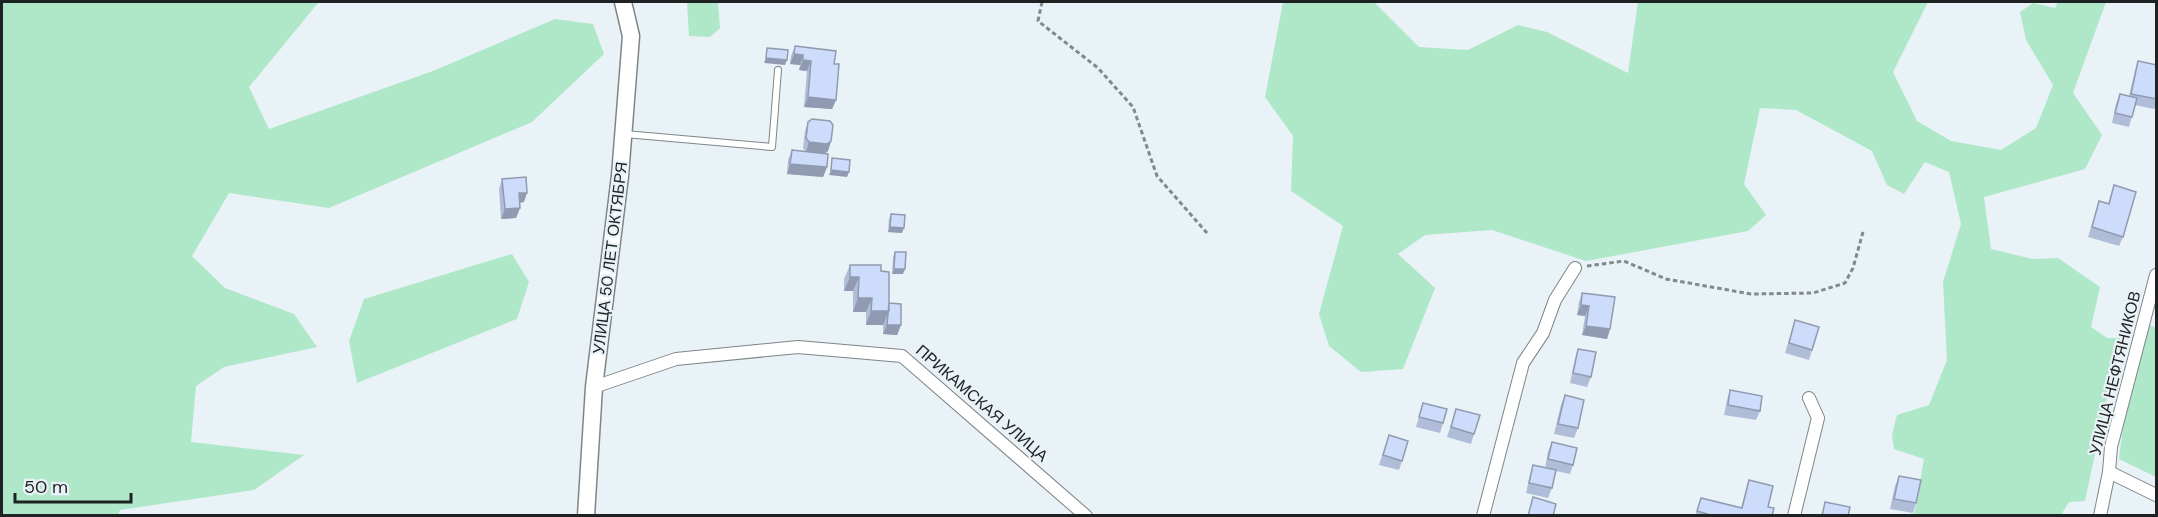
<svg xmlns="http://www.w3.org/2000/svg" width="2158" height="517" viewBox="0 0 2158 517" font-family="'DM Sans',sans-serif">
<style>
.green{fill:#aee8c8}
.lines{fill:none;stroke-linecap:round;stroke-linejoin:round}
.service-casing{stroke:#7e8589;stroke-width:8}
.minor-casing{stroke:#7e8589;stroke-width:14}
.secondary-casing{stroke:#7e8589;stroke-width:19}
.path{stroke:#82898b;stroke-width:3;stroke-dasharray:4.5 3;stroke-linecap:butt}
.service{stroke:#fff;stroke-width:6}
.minor{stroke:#fff;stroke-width:12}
.secondary{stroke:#fff;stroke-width:16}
.wall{fill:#b0bdd8}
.shaded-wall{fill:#909ab0}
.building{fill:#cddcfb;stroke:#909ab0;stroke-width:1.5}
.labels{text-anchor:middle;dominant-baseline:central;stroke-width:4.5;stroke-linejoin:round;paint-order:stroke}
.street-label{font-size:16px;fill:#1e2223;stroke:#e9f2f6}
</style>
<rect width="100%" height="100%" fill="#e9f2f6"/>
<path class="green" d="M2 2H316L318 3 249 87 269 129 433 71 555 19 593 24 604 54 532 122 329 208 229 193 192 256 225 288 294 314 317 347 224 367 196 386 191 442 304 455 254 490 120 510 118 515H2Z
M687 2H718L720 28 710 37 689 36Z
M1283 2H1374L1419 47 1468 50 1518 25 1547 32 1628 73 1638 2H1928L1893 72 1917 121 1951 141 2001 150 2036 128 2053 85 2026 40 2020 12 2033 3 2055 8 2058 2H2106L2073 93 2102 135 2085 169 1984 197 1991 249 2033 259 2058 258 2100 287 2091 327 2107 338H2120L2085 501 2069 502 2061 515H1914L1924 459 1894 449 1892 435 1897 415 1929 405 1947 360 1943 282 1961 224 1949 172 1925 162 1904 194 1887 185 1872 151 1796 110 1760 108 1744 184 1766 215 1748 231 1586 261 1492 230 1425 235 1398 254 1435 288 1403 369 1361 372 1329 346 1319 314 1343 226 1291 191 1293 136 1265 97Z
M512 254 529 282 517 319 357 383 349 341 364 299Z
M2150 325 2156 328V477L2119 459 2125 411Z"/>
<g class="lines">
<defs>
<path id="service" d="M625 134 772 147 778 70"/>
<path id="minor" d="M594 387 676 359 798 347 902 356 1086 516
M2109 472 2156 495
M1483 516 1523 363 1543 333 1555 300 1575 268
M1794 516 1818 418 1809 398
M2100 516 2109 472 2111 447 2156 275"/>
<path id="secondary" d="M586 516 594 387 620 176 631 36 623 2"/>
</defs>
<use href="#service" class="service-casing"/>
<use href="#minor" class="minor-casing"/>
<use href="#secondary" class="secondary-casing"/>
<path class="path" d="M1042 2 1038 21 1098 68 1133 107 1157 176 1207 233
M1587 266 1624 261 1666 279 1751 294 1813 293 1845 283 1853 268 1863 232"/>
<use href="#service" class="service"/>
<use href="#minor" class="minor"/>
<use href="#secondary" class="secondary"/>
</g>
<path class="wall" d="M795 46 834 64 836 100 832 109 804 107 807 71 799 70 800 65 790 64 791 56Z
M2138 61 2157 65V104L2154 109 2135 105 2129 127 2112 123 2116 104 2120 94 2129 96 2135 71Z
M808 122 831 141 828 151 824 154 827 167 823 177 787 174 788 160 792 150 806 152 803 148 805 131Z
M502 179 524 202 520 203V208L516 218 501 219 499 189Z
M2114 185 2123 237 2119 246 2088 237 2099 201 2108 204Z
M891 214 902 233 888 232 889 219Z
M895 252 903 274H892L893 257Z
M850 265 881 271 889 303 901 325 897 335 883 334V325H866V312H853V291H844V279Z
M1582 293 1610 329 1607 339 1582 335 1585 316 1577 315 1579 302Z
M1795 320 1812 350 1809 360 1785 353Z
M1578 349 1591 377 1587 387 1570 383 1575 359Z
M1730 390 1760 411 1756 420 1724 415 1727 400Z
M1565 395 1578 428 1574 438 1554 434 1561 405Z
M1423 403 1443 423 1440 433 1416 427Z
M1456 409 1474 434 1471 444 1447 437Z
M1389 435 1402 461 1399 470 1379 465Z
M1552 442 1573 465 1570 474 1556 471 1552 488 1548 498 1526 493 1530 475 1533 465 1545 468 1548 452Z
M1899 476 1916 503 1913 513 1890 509 1895 486Z
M1749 480 1768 507 1772 516H1695L1701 498 1741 508Z"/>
<path class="shaded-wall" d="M794 54 803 55 800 65 790 64Z
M766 58 787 60 785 65 764 63Z
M803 60 811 61 807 71 799 70Z
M808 97 836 100 832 109 804 107Z
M831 141 828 151 824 154 806 152 809 142Z
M790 164 827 167 823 177 787 174Z
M831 170 849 172 847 177 829 175Z
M519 193H527L524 202 515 203Z
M520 208 516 218 501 219 505 209Z
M890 227 904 228 902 233 888 232Z
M894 269H905L903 274H892Z
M850 277H859L853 291H844Z
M858 298H872L866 312H853Z
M1581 305 1589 306 1585 316 1577 315Z
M871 311H889L883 325H866Z
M887 325H901L897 335 883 334Z
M1586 326 1610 329 1607 339 1582 335Z"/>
<path class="building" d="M795 46 836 51 834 64H839L836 100 808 97 811 61 803 60V55L794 54Z
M767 48 788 50 787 60 766 58Z
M2138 61 2157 65V99L2131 94Z
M2120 94 2137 98 2132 117 2115 113Z
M812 119 830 121 833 125 831 141 827 144 809 142 806 138 808 122Z
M792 150 828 154 827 167 790 164Z
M832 158 850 160 849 172 831 170Z
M526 177 527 193H519L520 208 505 209 502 179Z
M2114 185 2136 192 2123 237 2092 227 2099 201 2109 204Z
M891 214 905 215 904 228 890 227Z
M895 252H906L905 269H894Z
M850 265H881V271L889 272V311H871L872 298H858L859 277H850Z
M1582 293 1615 297 1610 329 1586 326 1589 306 1581 305Z
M889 303 901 304V325H887Z
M1795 320 1819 327 1812 350 1789 343Z
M1578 349 1596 352 1591 377 1573 373Z
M1730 390 1762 396 1760 411 1728 405Z
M1565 395 1584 400 1578 428 1558 424Z
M1423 403 1447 409 1443 423 1419 417Z
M1456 409 1480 415 1474 434 1451 427Z
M1389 435 1408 441 1402 461 1383 455Z
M1552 442 1577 448 1573 465 1548 459Z
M1533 465 1556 470 1552 488 1529 483Z
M1899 476 1921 480 1916 503 1894 499Z
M1749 480 1773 486 1768 507 1774 508 1772 516H1714L1697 511 1701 498 1742 508Z
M1533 497 1556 504 1553 516H1528Z
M1825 502 1850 507 1848 516H1822Z"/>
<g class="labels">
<g class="street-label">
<text transform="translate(610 258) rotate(-83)">УЛИЦА 50 ЛЕТ ОКТЯБРЯ</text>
<text transform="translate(2115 373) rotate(-76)">УЛИЦА НЕФТЯНИКОВ</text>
<text transform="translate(982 403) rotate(41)">ПРИКАМСКАЯ УЛИЦА</text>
</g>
</g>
<rect width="2158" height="517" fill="none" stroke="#1e2223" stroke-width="6"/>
<path d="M15 493v9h116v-9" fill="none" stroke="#1e2223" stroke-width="3"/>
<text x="24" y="493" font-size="18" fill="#1e2223" stroke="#e9f2f6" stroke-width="4.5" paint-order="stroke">50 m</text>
</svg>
